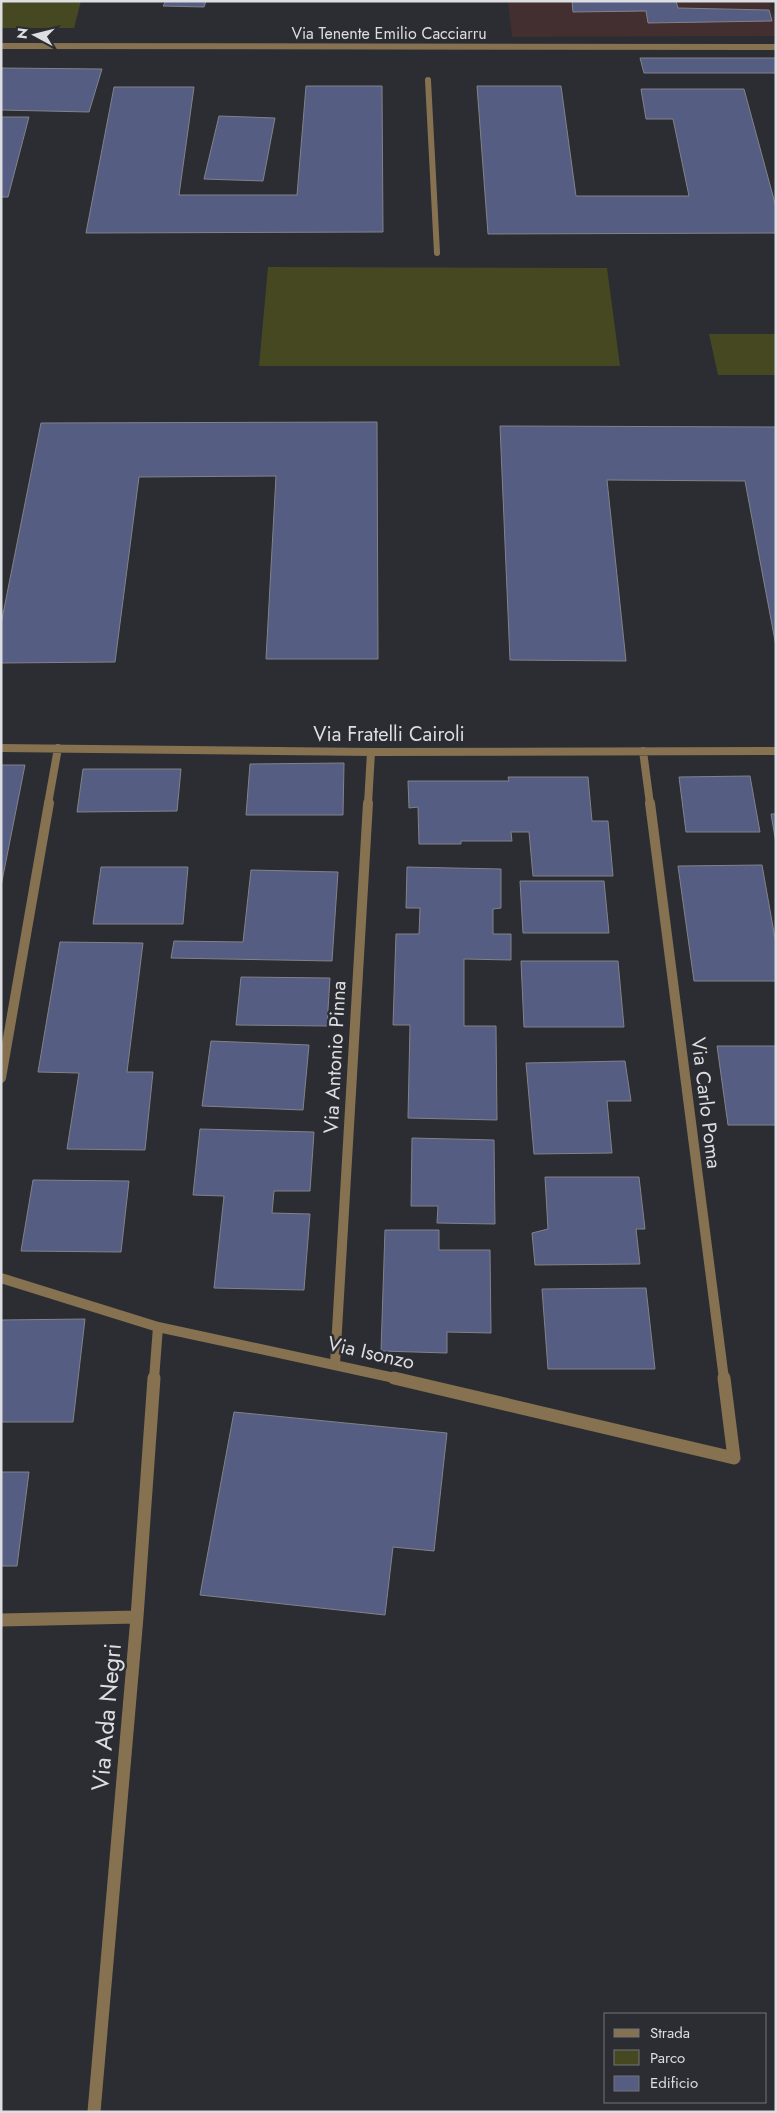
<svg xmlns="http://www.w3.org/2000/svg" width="777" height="2113" viewBox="0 0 777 2113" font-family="Jost,sans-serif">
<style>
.education{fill:#432e30}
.green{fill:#464821}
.building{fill:#565d82;stroke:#818389}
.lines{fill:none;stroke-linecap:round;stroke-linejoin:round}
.service{stroke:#867150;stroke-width:6}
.minor-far3{stroke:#867150;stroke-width:6}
.minor-far2{stroke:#867150;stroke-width:8}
.minor-far1{stroke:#867150;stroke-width:10}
.minor{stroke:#867150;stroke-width:13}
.labels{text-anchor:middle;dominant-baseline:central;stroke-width:5;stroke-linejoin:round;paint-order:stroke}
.far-street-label{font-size:16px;fill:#dddee1;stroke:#2b2d32}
.street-label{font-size:20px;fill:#dddee1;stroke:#2b2d32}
.near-street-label{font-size:24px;fill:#dddee1;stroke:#2b2d32}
</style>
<rect width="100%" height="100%" fill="#2b2d32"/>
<path class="education" d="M508 1H769L776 22V36L512 37Z"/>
<path class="green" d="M1 1H81L74 28H1Z
M268 267 607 268 620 366H259Z
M709 334H776V375H718Z"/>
<path class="building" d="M166 1H206L204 7 163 6Z
M572 1H676L678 8 769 10 772 21 648 23 646 11 573 12Z
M640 58H776V73H644Z
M1 68 102 69 89 112 1 110Z
M306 86H382L383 232 86 233 114 87H194L179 195H297Z
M477 86H561L576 196H689L673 119H646L641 89H744L776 207V233L488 234Z
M219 116 275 118 263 181 204 179Z
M1 117H29L8 197H1Z
M377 422 378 659H266L276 476 139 477 115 662 1 663V624L41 423Z
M500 426 776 427V646L745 481 607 480 626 661 510 660Z
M344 763 343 815H246L250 764Z
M1 765H25L1 886Z
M83 769H181L177 811 77 812Z
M750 776 760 832H686L679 777Z
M508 777H588L592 821H608L613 876H533L529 832H511L512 841H461V844H419L418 807 409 808 408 781H509Z
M771 814H776V843Z
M762 865 776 944V981H694L678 866Z
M101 867H188L183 924H93Z
M407 867 501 869V908L493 909V934H511V960L464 959V1026H496L497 1120 408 1118 410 1025H393L396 934H419L420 908H406Z
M251 870 338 872 332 961 171 958 174 941 243 942Z
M520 881H604L609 933H523Z
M60 942 143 943 127 1072H153L145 1150 67 1149 79 1073 38 1072Z
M521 961H618L624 1027H524Z
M241 977 330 978 327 1026 236 1025Z
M211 1041 309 1045 303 1110 202 1106Z
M717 1046H776V1125H728Z
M625 1061 631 1101H607L612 1153 534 1154 526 1063Z
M200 1129 314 1132 310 1191H274L272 1213 310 1214 304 1290 214 1288 224 1196 193 1195Z
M412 1138 494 1140 495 1224 437 1223 438 1206H411Z
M545 1177H639L645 1229H636L640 1264 535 1265 532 1233 548 1229Z
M33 1180 129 1181 121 1252 21 1251Z
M385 1230H439V1250H490L491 1333 447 1332V1353L381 1351Z
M646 1288 655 1369H548L542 1289Z
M85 1319 73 1422H1V1320Z
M234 1412 447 1433 434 1551 393 1547 385 1615 200 1595Z
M1 1472H29L17 1566H1Z"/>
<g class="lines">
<path class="service" d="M428 80 437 253"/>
<path class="minor-far3" d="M1 46 776 47"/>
<path class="minor-far2" d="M1 748 371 752 776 751
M643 751 650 804
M48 804 58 748
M368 804 371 752"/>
<path class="minor-far1" d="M650 803 724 1379
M1 1078 49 803
M1 1278 158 1327 399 1379
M335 1364 368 803
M154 1379 158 1327"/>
<path class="minor" d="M394 1378 734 1458 724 1378
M1 1620 137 1617
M94 2112 137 1617 154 1378"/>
</g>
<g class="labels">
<g class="far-street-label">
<text x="389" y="33">Via Tenente Emilio Cacciarru</text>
</g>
<g class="street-label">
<text x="389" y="734">Via Fratelli Cairoli</text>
<text transform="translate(335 1057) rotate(-87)">Via Antonio Pinna</text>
<text transform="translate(706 1103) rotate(83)">Via Carlo Poma</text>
<text transform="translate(371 1353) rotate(13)">Via Isonzo</text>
</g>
<g class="near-street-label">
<text transform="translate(106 1717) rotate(-85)">Via Ada Negri</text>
</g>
</g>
<rect width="777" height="2113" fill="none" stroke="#dddee1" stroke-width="5"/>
<rect x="604" y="2013" width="162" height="90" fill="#2b2d32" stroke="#727478"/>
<rect x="614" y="2029" width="25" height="8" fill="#867150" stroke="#727478"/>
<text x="650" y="2038" font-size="15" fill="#dddee1">Strada</text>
<rect x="614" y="2050" width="25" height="15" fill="#464821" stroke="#727478"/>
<text x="650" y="2063" font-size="15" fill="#dddee1">Parco</text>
<rect x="614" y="2076" width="25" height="15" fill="#565d82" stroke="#727478"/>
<text x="650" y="2088" font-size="15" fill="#dddee1">Edificio</text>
<g transform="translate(35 35) rotate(277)" stroke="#2b2d32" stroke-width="4" paint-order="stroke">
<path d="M0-4L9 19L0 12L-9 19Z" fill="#dddee1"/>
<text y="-8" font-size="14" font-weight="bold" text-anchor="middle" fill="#dddee1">N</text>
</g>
</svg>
